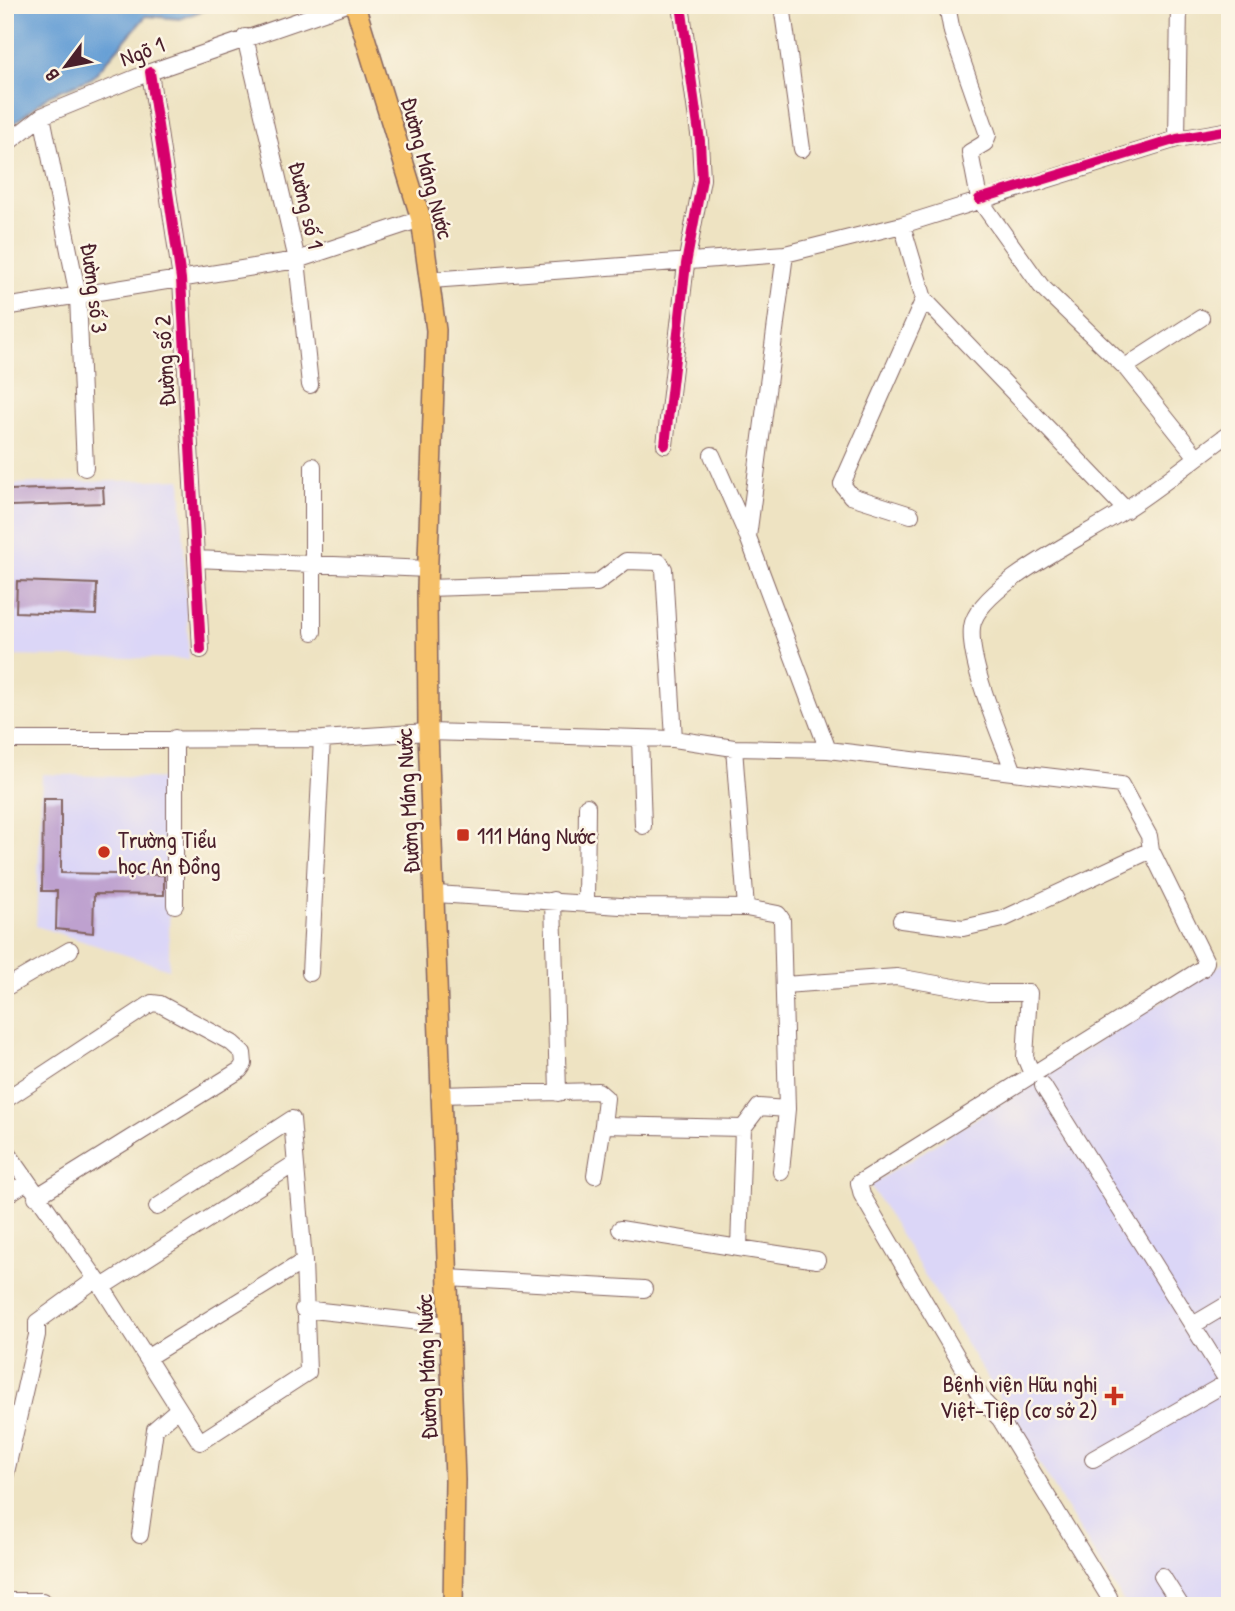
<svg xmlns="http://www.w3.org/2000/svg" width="1235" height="1611" viewBox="0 0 1235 1611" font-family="'Patrick Hand',sans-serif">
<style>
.built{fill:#dbd6f7}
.water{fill:#669fd5;stroke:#585f80;stroke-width:2}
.building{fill:#bea1cf}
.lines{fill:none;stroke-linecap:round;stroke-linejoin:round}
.minor-casing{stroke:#836460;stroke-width:18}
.major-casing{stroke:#836460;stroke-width:22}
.minor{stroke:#fff;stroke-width:16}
.major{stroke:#f6c16b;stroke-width:19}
.cycleway-casing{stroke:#fcf5e5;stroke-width:15}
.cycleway{stroke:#d6006c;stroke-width:10}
.poi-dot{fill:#c8321e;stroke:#fcf5e5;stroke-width:2.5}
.labels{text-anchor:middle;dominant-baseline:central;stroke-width:5;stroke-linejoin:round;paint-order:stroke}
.street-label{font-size:23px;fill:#4a1f2b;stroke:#fcf5e5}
.poi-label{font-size:23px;fill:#4a1f2b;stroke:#fcf5e5;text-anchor:start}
</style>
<rect width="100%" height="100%" fill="#fcf5e5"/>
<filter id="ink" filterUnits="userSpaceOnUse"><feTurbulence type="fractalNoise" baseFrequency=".0143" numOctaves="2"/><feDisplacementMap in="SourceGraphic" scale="14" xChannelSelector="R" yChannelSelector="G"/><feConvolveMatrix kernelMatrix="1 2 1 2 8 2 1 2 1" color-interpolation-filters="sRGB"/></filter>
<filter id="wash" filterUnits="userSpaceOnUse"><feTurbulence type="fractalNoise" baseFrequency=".00686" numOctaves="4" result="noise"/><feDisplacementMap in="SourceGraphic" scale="28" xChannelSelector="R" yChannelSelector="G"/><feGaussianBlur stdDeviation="1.57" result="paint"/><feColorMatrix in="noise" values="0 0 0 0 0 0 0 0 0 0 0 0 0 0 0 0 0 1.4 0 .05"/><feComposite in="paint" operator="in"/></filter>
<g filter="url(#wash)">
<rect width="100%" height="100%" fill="#eee3c2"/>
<path class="built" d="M181 479 189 659 5 656V484Z
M42 774 170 779 169 969 36 926Z
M1230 959V1606H1126L870 1185Z"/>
<path class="water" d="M5 5H217L180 19 146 16 92 78 49 95 5 131Z"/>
<g id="blocks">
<path class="building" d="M103 487 104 503 10 506 9 490Z
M17 581 97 584 96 615 16 612Z
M43 799H61V873L164 875V895L94 894 93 933 56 929 57 891H42Z"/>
</g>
</g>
<g filter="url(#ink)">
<use href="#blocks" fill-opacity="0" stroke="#836460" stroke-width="2"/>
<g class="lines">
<defs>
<path id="minor" d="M782 5 802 149
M947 5 952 32 988 135 985 143 970 152 979 199 1041 286 1125 367 1197 457
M245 37 297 260 310 385
M150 72 181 279 201 650
M42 116 78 296 85 468
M1177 139 1179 5
M5 145 42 116 150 72 344 5
M902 225 924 299 1126 510
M785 254 748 537 828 750
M431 280 785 254 902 225 1177 139 1230 130
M5 307 297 260 421 219
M1125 367 1201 318
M665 445 686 264 702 179 700 141 681 5
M712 455 747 535
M911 515 851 496 842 484 924 299
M196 559 428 569
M427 588 597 583 626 561 659 562 664 569 674 739
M313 632V466
M175 738V905
M640 738 643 826
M5 740 322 739 428 732 674 739 734 748 828 750 1121 785 1149 836 1151 850 1206 962 1203 968 859 1183 862 1195 983 1401 1000 1419 1109 1597 1111 1606
M1013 770C1000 734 968 663 972 627 977 586 1092 533 1126 509 1162 486 1195 458 1230 433
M436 894 636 907 746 908 734 748
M553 900 558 1093
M586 903 587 806
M746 908 778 914 782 920 787 1109 781 1172
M901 920 963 928 1003 919 1151 850
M310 973 322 739
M784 985 897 977 988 993H1029L1025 1057 1032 1074
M5 988 70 950
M1043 1086 1230 1385
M439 1095 598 1091 606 1098 603 1125 743 1128
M5 1100 152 1003 160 1004 232 1043 243 1053 244 1064 240 1070 36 1197
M787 1109 759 1107 743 1128 739 1248 817 1260
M5 1149 102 1287 200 1442 308 1372 304 1261 292 1119 157 1207
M595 1175 603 1125
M5 1196 27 1182
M620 1229 739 1248
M448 1278 644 1289
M102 1287 294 1164
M303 1309 448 1325
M1193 1325 1230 1303
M148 1357 304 1261
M1093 1459 1228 1382
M5 1477 37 1335V1322L96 1279
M140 1535 155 1429 177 1410
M1162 1576 1181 1606
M5 1601H42L50 1606"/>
<path id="major" d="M355 5 421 219 436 330 427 588 428 732 455 1480 453 1606"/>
</defs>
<use href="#minor" class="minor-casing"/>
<use href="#major" class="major-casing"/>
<use href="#minor" class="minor"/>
<use href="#major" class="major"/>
<defs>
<path id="cycleway" d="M150 72 181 279 201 650
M979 199 1177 139 1230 130
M665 445 686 264 702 179 700 141 681 5"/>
</defs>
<use href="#cycleway" class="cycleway-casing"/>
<use href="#cycleway" class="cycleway"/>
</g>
</g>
<g class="poi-dot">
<rect x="456" y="828" width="14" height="14" rx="3.5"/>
<circle cx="104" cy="852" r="7"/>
<path d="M1110.5 1385.5h7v7h7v7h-7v7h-7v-7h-7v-7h7z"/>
</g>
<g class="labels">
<g class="street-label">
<text transform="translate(142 51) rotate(-21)">Ngõ 1</text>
<text transform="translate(428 168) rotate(75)">Đường Máng Nước</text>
<text transform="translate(307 205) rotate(77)">Đường số 1</text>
<text transform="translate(95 288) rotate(83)">Đường số 3</text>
<text transform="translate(164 361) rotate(-93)">Đường số 2</text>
<text transform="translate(407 801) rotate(-93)">Đường Máng Nước</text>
<text transform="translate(426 1367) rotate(-92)">Đường Máng Nước</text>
</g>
<g class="poi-label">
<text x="477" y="835">111 Máng Nước</text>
<text x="118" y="839">Trường Tiểu<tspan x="118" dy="26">học An Đồng</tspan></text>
<text x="1098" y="1383" text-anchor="end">Bệnh viện Hữu nghị<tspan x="1098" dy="26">Việt-Tiệp (cơ sở 2)</tspan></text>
</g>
</g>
<rect width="1235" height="1611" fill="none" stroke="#fcf5e5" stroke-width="28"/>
<g transform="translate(66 66) rotate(238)" stroke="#fcf5e5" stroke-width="5" paint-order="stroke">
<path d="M0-5L12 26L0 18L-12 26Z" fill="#4a1f2b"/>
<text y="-10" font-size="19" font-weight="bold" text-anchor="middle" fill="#4a1f2b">B</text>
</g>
</svg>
